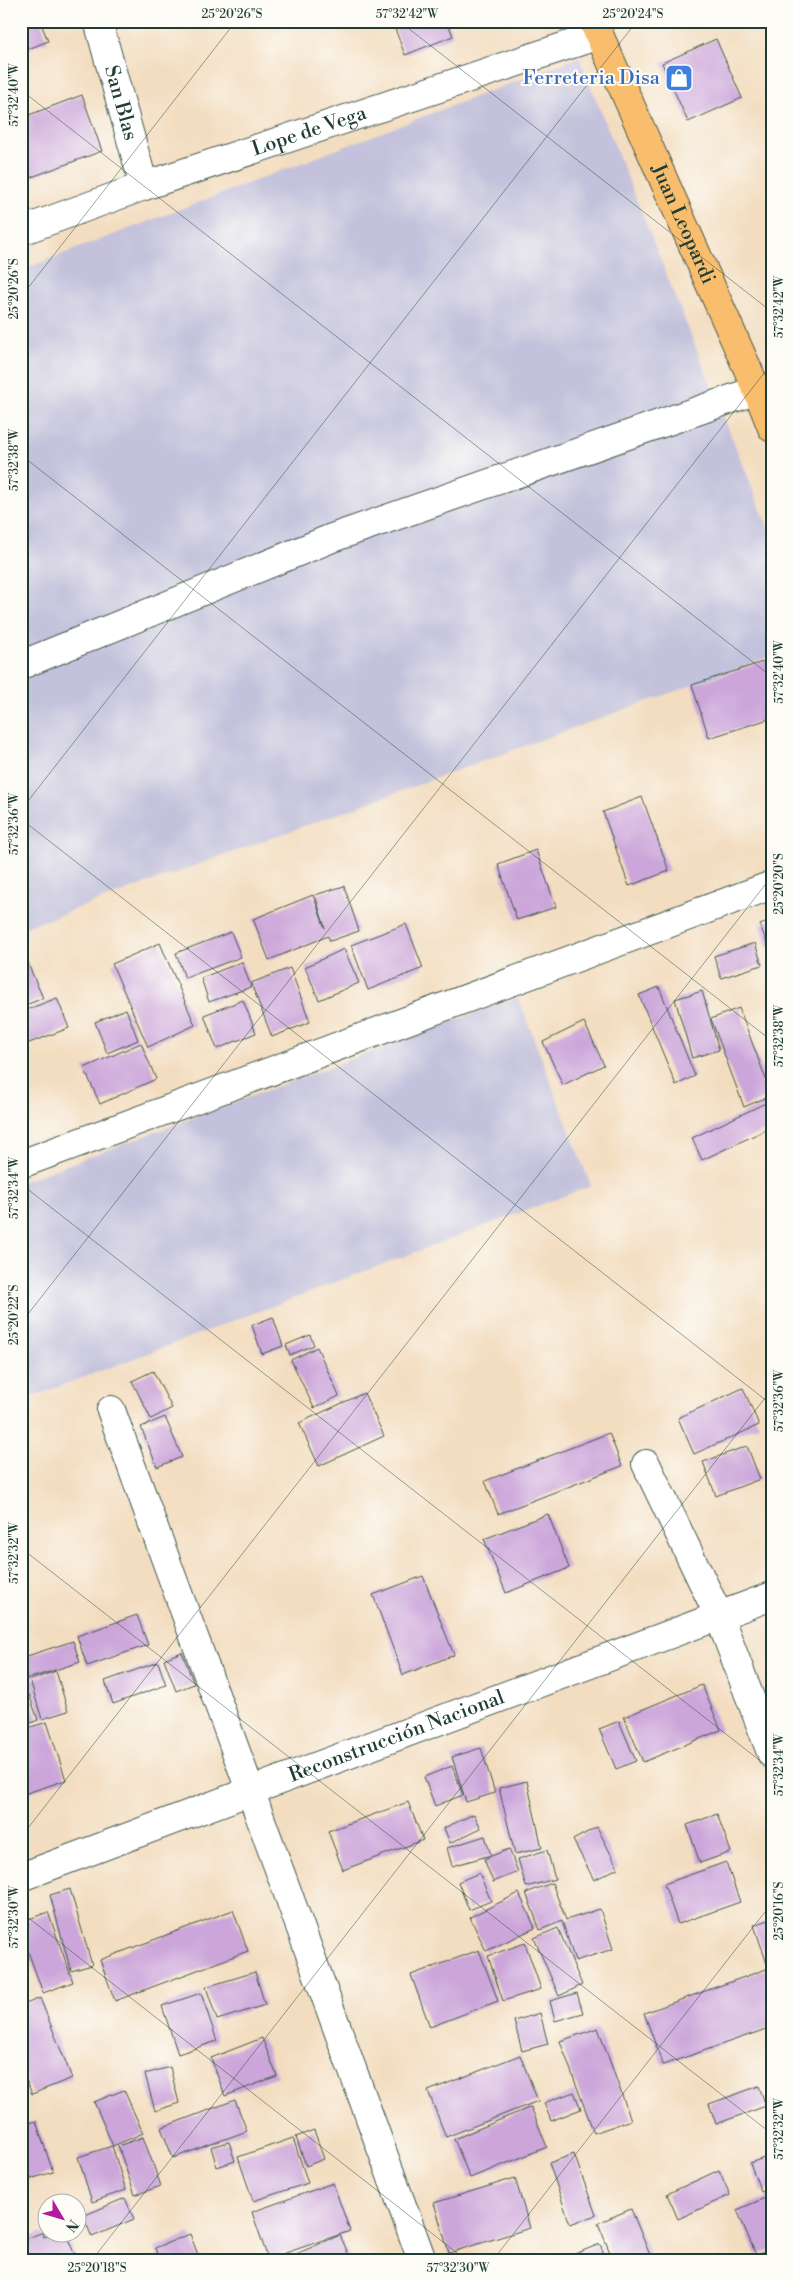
<svg xmlns="http://www.w3.org/2000/svg" width="793" height="2281" viewBox="0 0 793 2281" font-family="'Libre Bodoni',serif">
<style>
.industrial{fill:#c3c1db}
.building{fill:#cca6da}
.lines{fill:none;stroke-linecap:round;stroke-linejoin:round}
.minor-casing{stroke:#3f5549;stroke-width:30}
.major-casing{stroke:#3f5549;stroke-width:30}
.minor{stroke:#fff;stroke-width:28}
.major{stroke:#f9be6d;stroke-width:28}
.ticks{fill:none;stroke:#1f3d34;stroke-width:1;stroke-opacity:0.45}
.labels{text-anchor:middle;dominant-baseline:central;stroke-width:4;stroke-linejoin:round;paint-order:stroke}
.shop-label{font-size:20px;fill:#366cbe;stroke:#fdfcf7;text-anchor:end}
.street-label{font-size:20px;fill:#1f3d34;stroke:#fdfcf7}
.neatline{fill:none;stroke:#1f3d34;stroke-width:2}
.ticks-label{font-size:12px;text-anchor:middle;fill:#1f3d34}
</style>
<rect width="100%" height="100%" fill="#fdfcf7"/>
<filter id="ink" filterUnits="userSpaceOnUse"><feTurbulence type="fractalNoise" baseFrequency=".02" numOctaves="2"/><feDisplacementMap in="SourceGraphic" scale="10" xChannelSelector="R" yChannelSelector="G"/><feConvolveMatrix kernelMatrix="1 2 1 2 8 2 1 2 1" color-interpolation-filters="sRGB"/></filter>
<filter id="wash" filterUnits="userSpaceOnUse"><feTurbulence type="fractalNoise" baseFrequency=".0096" numOctaves="4" result="noise"/><feDisplacementMap in="SourceGraphic" scale="20" xChannelSelector="R" yChannelSelector="G"/><feGaussianBlur stdDeviation="1.12" result="paint"/><feColorMatrix in="noise" values="0 0 0 0 0 0 0 0 0 0 0 0 0 0 0 0 0 1.4 0 .05"/><feComposite in="paint" operator="in"/></filter>
<g filter="url(#wash)">
<rect width="100%" height="100%" fill="#f3ddc0"/>
<path class="industrial" d="M579 57 772 537V656L21 929V270Z
M518 997 591 1186 21 1401V1182Z"/>
<g id="blocks">
<path class="building" d="M21 21H40L48 41 21 52Z
M392 21H447L453 36 405 55Z
M716 39 742 98 688 122 662 63Z
M82 95 102 151 21 181V118Z
M772 659V718L709 738 692 685Z
M642 797 669 871 629 886 603 812Z
M536 850 556 907 517 920 498 864Z
M344 886 359 931 330 941 328 936 269 960 253 919 313 895 325 928 315 895Z
M772 920V956L760 925Z
M406 924 423 968 368 990 351 945Z
M231 932 241 957 185 978 176 953Z
M160 943 195 1025 148 1047 112 964Z
M755 943 762 965 721 978 714 956Z
M21 948 43 998 21 1007Z
M344 949 359 983 319 1000 305 967Z
M242 962 251 987 209 1002 201 978Z
M290 968 310 1022 272 1037 251 983Z
M659 987 695 1076 676 1085 639 995Z
M702 991 719 1050 692 1058 675 999Z
M57 998 69 1028 21 1046V1012Z
M243 1000 256 1033 217 1049 204 1015Z
M739 1008 772 1095 744 1107 711 1019Z
M126 1009 138 1040 107 1053 95 1022Z
M584 1022 604 1065 563 1085 543 1042Z
M141 1043 156 1079 100 1104 84 1068Z
M772 1100V1127L702 1160 692 1138Z
M273 1317 283 1346 262 1354 252 1325Z
M310 1335 314 1345 290 1355 286 1345Z
M317 1347 339 1396 314 1408 291 1360Z
M153 1371 172 1408 151 1419 132 1381Z
M743 1388 759 1425 694 1454 678 1418Z
M364 1393 384 1436 319 1466 299 1423Z
M165 1417 182 1457 157 1467 141 1427Z
M609 1433 622 1466 498 1514 485 1481Z
M747 1446 760 1479 716 1496 703 1462Z
M548 1514 569 1568 506 1593 484 1539Z
M423 1576 454 1655 403 1675 373 1595Z
M137 1615 148 1645 87 1666 77 1636Z
M73 1641 80 1662 27 1679 21 1658Z
M182 1652 194 1684 176 1691 164 1659Z
M158 1662 166 1685 113 1704 105 1681Z
M56 1671 68 1711 42 1719 30 1680Z
M702 1685 721 1730 643 1762 624 1717Z
M29 1694 38 1720 21 1727V1697Z
M619 1721 636 1761 616 1769 599 1729Z
M47 1722 66 1780 21 1795V1730Z
M481 1748 495 1793 466 1802 452 1757Z
M452 1766 463 1795 435 1806 424 1777Z
M527 1781 542 1848 515 1854 499 1788Z
M408 1802 423 1840 343 1870 328 1831Z
M474 1814 481 1828 450 1843 444 1828Z
M717 1814 731 1852 700 1863 687 1825Z
M597 1827 618 1868 594 1880 573 1840Z
M485 1836 491 1855 452 1866 447 1848Z
M509 1849 518 1872 493 1882 484 1859Z
M547 1850 555 1879 526 1887 518 1859Z
M726 1862 740 1902 678 1924 664 1884Z
M479 1873 491 1901 469 1910 458 1882Z
M552 1883 566 1920 600 1909 613 1949 575 1961 562 1921 540 1930 526 1893Z
M70 1889 92 1965 71 1971 50 1895Z
M519 1893 535 1928 486 1951 470 1917Z
M233 1910 248 1951 115 2001 100 1960Z
M48 1912 73 1982 43 1993 21 1932V1922Z
M772 1919V1962L767 1964 754 1925Z
M558 1928 582 1985 559 1996 534 1938Z
M525 1943 541 1989 503 2001 488 1956Z
M479 1950 498 2001 430 2027 411 1975Z
M772 1967V2027L663 2065 644 2013Z
M255 1972 265 2005 217 2020 206 1987Z
M201 1993 217 2041 178 2054 162 2006Z
M577 1993 583 2013 555 2021 550 2001Z
M40 1998 72 2078 32 2094 21 2067V2006Z
M540 2013 548 2044 522 2051 514 2021Z
M598 2028 631 2120 594 2133 560 2041Z
M262 2038 277 2076 225 2096 211 2058Z
M520 2055 538 2101 446 2137 428 2091Z
M170 2067 179 2103 155 2111 145 2074Z
M759 2086 766 2106 716 2124 709 2104Z
M124 2090 143 2133 113 2146 94 2102Z
M574 2092 581 2109 551 2121 544 2103Z
M235 2100 247 2131 173 2158 161 2128Z
M531 2107 547 2147 470 2178 454 2139Z
M36 2121 53 2172 21 2182V2125Z
M314 2130 324 2159 306 2166 296 2137Z
M143 2137 161 2186 135 2195 118 2146Z
M293 2138 308 2183 253 2201 238 2157Z
M229 2142 235 2161 217 2167 211 2147Z
M112 2146 126 2190 92 2202 78 2157Z
M574 2154 596 2215 570 2224 549 2163Z
M772 2155V2188L761 2192 750 2163Z
M719 2170 730 2195 678 2219 667 2194Z
M515 2178 530 2228 449 2253 434 2203Z
M333 2183 350 2231 268 2259 252 2212Z
M772 2195V2249L756 2255 737 2210Z
M125 2198 134 2219 92 2237 83 2216Z
M631 2209 652 2260H613L598 2223Z
M43 2232 44 2237 53 2234H66L77 2260H21V2241Z
M190 2234 200 2260H159L155 2248Z
M340 2235 351 2260H299L296 2254Z
M600 2244 606 2260H560Z"/>
</g>
</g>
<g filter="url(#ink)">
<use href="#blocks" fill-opacity="0" stroke="#3f5549" stroke-width="1"/>
<g class="lines">
<defs>
<g id="minor">
<path id="s1" d="M98 21 144 186"/>
<path id="s2" d="M21 231 144 186 599 35"/>
<path d="M21 665 332 538 757 390"/>
<path d="M21 1164 772 885"/>
<path d="M111 1410 422 2260"/>
<path d="M646 1464 719 1616 772 1755"/>
<path id="s3" d="M21 1877 772 1596"/>
</g>
<g id="major">
<path id="s4" d="M593 21 757 390 772 428"/>
</g>
</defs>
<use href="#minor" class="minor-casing"/>
<use href="#major" class="major-casing"/>
<use href="#minor" class="minor"/>
<use href="#major" class="major"/>
</g>
</g>
<path class="ticks" d="M399 21 772 312M21 90 772 677M21 297 236 21M21 455 772 1041M21 810 637 21M21 819 772 1405M21 1184 772 1770M21 1323 772 363M21 1548 772 2134M21 1837 772 876M21 1912 466 2260M92 2260 772 1389M493 2260 772 1903"/>
<defs>
<symbol id="shop-square" viewBox="-11 -11 22 22"><rect x="-9" y="-9" width="18" height="18" rx="4" fill="#3f7fe0" stroke="#fdfcf7"/><path d="M-5-2.5h2.3a2.7 3.5 0 0 1 5.4 0H5L5.5 6h-11ZM-1.5-2.5h3a1.5 2.3 0 0 0-3 0Z" fill="#fff"/></symbol>
</defs>
<g fill-rule="evenodd">
<use href="#shop-square" x="663" y="62" width="32" height="32"/>
</g>
<g class="labels">
<g class="shop-label">
<text x="660" y="78">Ferreteria Disa</text>
</g>
<g class="street-label">
<text stroke="none"><textPath href="#s1" startOffset="85">San Blas</textPath></text>
<text stroke="none"><textPath href="#s2" startOffset="305">Lope de Vega</textPath></text>
<text stroke="none"><textPath href="#s4" startOffset="222">Juan Leopardi</textPath></text>
<text stroke="none"><textPath href="#s3" startOffset="401">Reconstrucción Nacional</textPath></text>
</g>
</g>
<rect width="793" height="2281" fill="none" stroke="#fdfcf7" stroke-width="55"/>
<g transform="translate(62 2218) rotate(128)"><circle r="24" fill="#fdfcf7" stroke="#a4b0a9"/>
<path d="M0-4L9 19L0 12L-9 19Z" fill="#b5179e"/>
<text y="-8" font-size="14" font-weight="bold" text-anchor="middle" fill="#1f3d34">N</text>
</g>
<rect x="28" y="28" width="738" height="2226" class="neatline"/>
<g class="ticks-label">
<text x="232" y="18">25°20'26"S</text>
<text x="407" y="18">57°32'42"W</text>
<text x="633" y="18">25°20'24"S</text>
<text transform="translate(14 95) rotate(-90)" y="4">57°32'40"W</text>
<text transform="translate(14 289) rotate(-90)" y="4">25°20'26"S</text>
<text transform="translate(779 307) rotate(-90)" y="4">57°32'42"W</text>
<text transform="translate(14 460) rotate(-90)" y="4">57°32'38"W</text>
<text transform="translate(779 672) rotate(-90)" y="4">57°32'40"W</text>
<text transform="translate(14 824) rotate(-90)" y="4">57°32'36"W</text>
<text transform="translate(779 884) rotate(-90)" y="4">25°20'20"S</text>
<text transform="translate(779 1036) rotate(-90)" y="4">57°32'38"W</text>
<text transform="translate(14 1188) rotate(-90)" y="4">57°32'34"W</text>
<text transform="translate(14 1315) rotate(-90)" y="4">25°20'22"S</text>
<text transform="translate(779 1401) rotate(-90)" y="4">57°32'36"W</text>
<text transform="translate(14 1553) rotate(-90)" y="4">57°32'32"W</text>
<text transform="translate(779 1765) rotate(-90)" y="4">57°32'34"W</text>
<text transform="translate(779 1911) rotate(-90)" y="4">25°20'16"S</text>
<text transform="translate(14 1917) rotate(-90)" y="4">57°32'30"W</text>
<text transform="translate(779 2129) rotate(-90)" y="4">57°32'32"W</text>
<text x="97" y="2272">25°20'18"S</text>
<text x="458" y="2272">57°32'30"W</text>
</g>
</svg>
